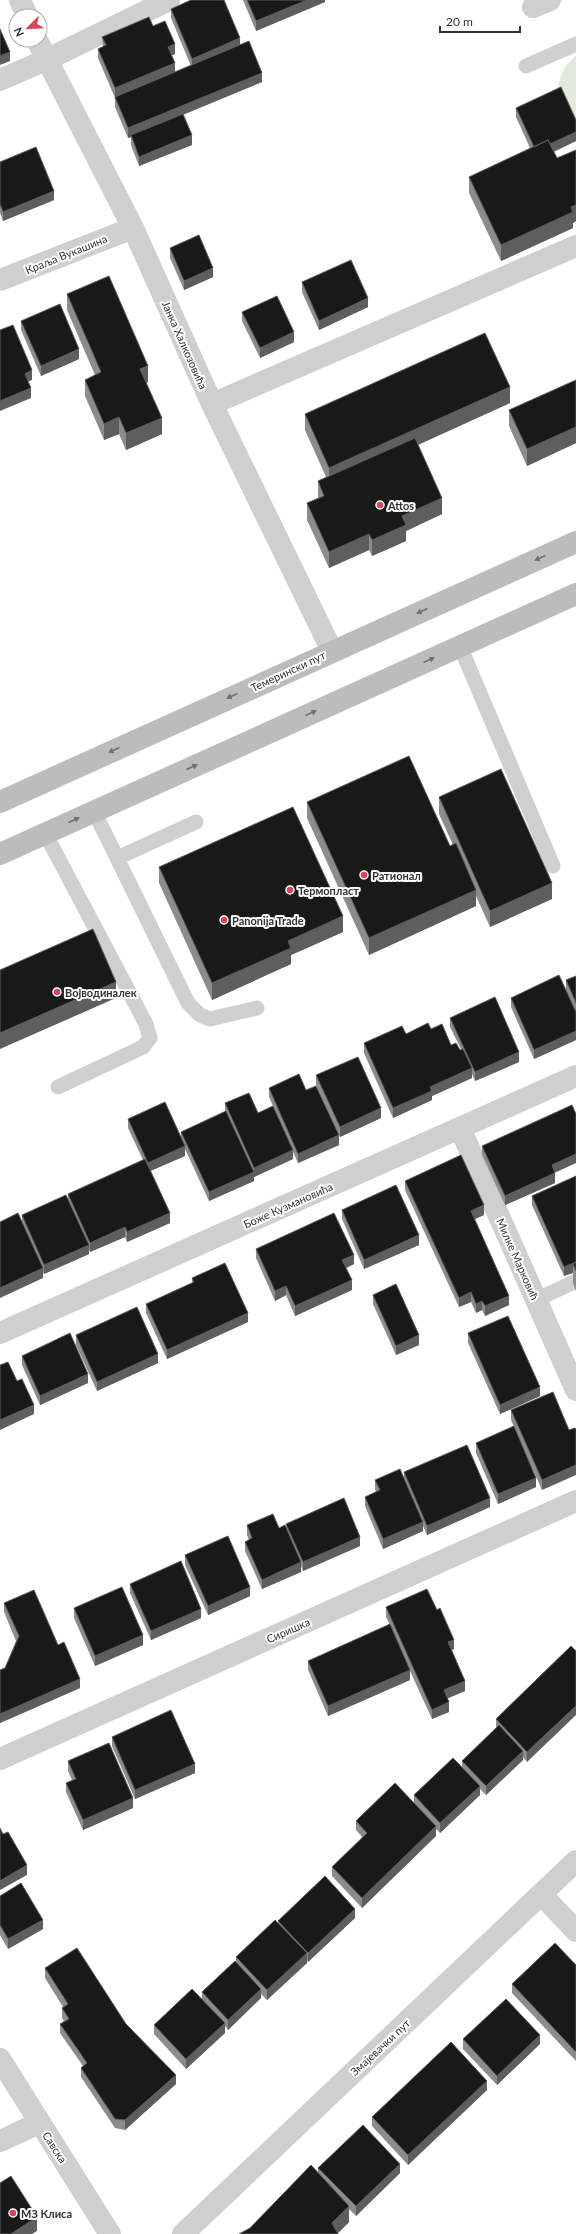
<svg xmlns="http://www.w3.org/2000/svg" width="576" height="2234" viewBox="0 0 576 2234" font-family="Lato,sans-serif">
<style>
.green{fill:#e3e9dc}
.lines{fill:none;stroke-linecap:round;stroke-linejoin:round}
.service{stroke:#cfcfcf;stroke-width:15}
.minor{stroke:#cfcfcf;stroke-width:22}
.secondary{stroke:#bcbcbc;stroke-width:22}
.wall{fill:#8c8c8c}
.shaded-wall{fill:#5e5e5e}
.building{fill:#191919;stroke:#5e5e5e}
.oneway{fill:#707070}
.poi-dot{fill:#da445b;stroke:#fff;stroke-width:1.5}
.labels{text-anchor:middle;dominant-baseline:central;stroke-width:4;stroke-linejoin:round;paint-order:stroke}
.street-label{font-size:11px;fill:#323232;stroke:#fff}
.poi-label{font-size:11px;font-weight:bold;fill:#323232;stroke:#fff;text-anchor:start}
</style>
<rect width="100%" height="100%" fill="#fff"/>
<path class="green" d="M576 55V122L554 97 564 68Z"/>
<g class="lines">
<path class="service" d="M526 66 576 44
M460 646 553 866
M94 811 188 1003 200 1015 210 1019 257 1008
M45 833 146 1024 150 1038 143 1047 58 1087
M117 858 196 822
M536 1300 576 1281"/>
<path class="minor" d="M20 0 27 16
M533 7 550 0
M37 40 133 228 212 404 332 651
M0 80 46 60 169 0
M0 280 133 228
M212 404 576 246
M460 1128 576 1390
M0 1333 576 1076
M0 1759 576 1501
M541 1894 576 1931
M0 2059 110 2234
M0 2141 39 2123
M183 2234 576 1861"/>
<path class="secondary" d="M0 802 576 542
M0 854 576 594"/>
</g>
<path class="wall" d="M243 0H325V2L256 31Z
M171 9 240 45 262 82 183 115 192 145 139 166 131 145V137L128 138 115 107V98L98 58V49L103 47 102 37 153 26 175 54 171 55 175 72 191 66 171 18Z
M516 108 576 141 554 152 557 158 576 150V221L573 223V228L501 261 469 193V177L530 148 516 117Z
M0 162 54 200 3 221 0 213Z
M170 248 213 277 184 290 170 258Z
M302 282 368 307 319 330 302 292Z
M67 294 148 382 146 383 162 434 126 450 119 434 104 440 85 396V380L95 375 67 310Z
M242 312 294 342 260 358 242 321Z
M21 321 79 359 41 376 21 330Z
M576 380V443L527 466 509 426V410Z
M510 403 418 445 442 514 406 531V541L372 556 369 550 329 568 307 520V503L318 498V481L326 477 305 430V414Z
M439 797 552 899 490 927 476 896V906L369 955 307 818V802L450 846 453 845 439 814Z
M159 867 343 932 291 955V964L212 1000 159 883Z
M576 976V1040L534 1059 511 1007V998L566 990V980Z
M450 1018 519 1062 475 1081 472 1074V1078L432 1096V1100L393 1118 364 1053V1043L406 1034 431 1029 451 1045 460 1050 461 1049 450 1027Z
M316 1075 381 1118 340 1137 316 1085Z
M269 1088 306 1090 339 1145 298 1163 293 1152V1159L254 1177V1176V1181L209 1201 185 1149V1156L150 1171 170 1223 127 1242 125 1237 90 1252 89 1250V1254L44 1274 43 1272V1278L22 1221V1215L68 1198V1194L143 1160 128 1128V1119L181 1138V1132L225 1112V1103L258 1113 273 1106 269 1097Z
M482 1146 555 1173V1183L505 1205 482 1155Z
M576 1176V1291L573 1283V1273L564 1276 532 1205V1196Z
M405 1181 484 1215 474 1219 509 1305 485 1316 482 1310 476 1313 471 1302 459 1307 405 1190Z
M342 1210 419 1245 364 1269 342 1219Z
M256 1249 354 1264 346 1268 352 1290 295 1316 286 1295 275 1301 256 1258Z
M192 1278 248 1322 167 1359 146 1313V1304L192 1283Z
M373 1295 419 1345 396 1355 373 1304Z
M468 1333 540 1396 500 1414 468 1343Z
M76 1335 158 1363 97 1391 76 1345Z
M22 1356 88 1383 40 1405 22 1365Z
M511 1410 569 1430 542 1490 511 1420Z
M476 1443 536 1487 498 1504 476 1453Z
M404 1472 490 1507 427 1535 423 1526V1531L383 1549 365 1506V1497L376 1492 375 1489V1480L404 1478Z
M286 1524 360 1546 303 1571 301 1566V1572L262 1589 245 1551V1542L249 1540 247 1535V1525L286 1529Z
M185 1555 250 1596 208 1615 185 1565Z
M130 1584 201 1618 151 1640 130 1593Z
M4 1603 58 1645 80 1688 0 1723V1670L5 1668 16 1641 4 1612Z
M386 1607 454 1649 452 1650 465 1691 447 1698 449 1712 432 1719 410 1671V1680L328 1716 308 1670V1661L390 1625 386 1617Z
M74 1608 143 1645 95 1666 74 1618Z
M571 1646 527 1762 523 1757V1760L486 1795 480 1789V1795L440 1833 436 1829V1836L362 1908 332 1876V1867L363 1838 356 1830V1821L414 1803V1795L462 1767V1761L496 1729V1719Z
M112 1737 195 1773 135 1799 112 1746Z
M68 1761 133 1808 83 1830 66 1792V1783L72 1780 68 1771Z
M0 1896 43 1929 8 1949 0 1935Z
M355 1918 308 1962 307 1960V1963L267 2000 261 1994V1998L228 2030 225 2026V2033L186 2069 154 2034V2025L202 1999V1992L236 1962V1957L278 1923V1921Z
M576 1965V2061L512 1993V1984Z
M45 1968 126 2024 176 2084 125 2130 115 2128 81 2077V2068L83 2066 60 2033V2024L64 2021 62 2018V2008L63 2007 45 1978Z
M463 2039 540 2044 497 2085 463 2049Z
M487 2090 408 2165 372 2126V2117Z
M318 2168 400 2173 356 2216 349 2209V2222L337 2234 250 2228 318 2173Z"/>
<path class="shaded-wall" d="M307 0H325V2L256 31V21Z
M240 38V48L192 68V59Z
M175 44V54L168 57V47Z
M10 52V61L0 65V56Z
M175 63V72L115 98V88Z
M262 73V82L131 136V135V137L128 138V128Z
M576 132V141L535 160V150Z
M192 135V145L139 166V157Z
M54 191V200L3 221V212Z
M576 205V221L573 223V228L501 261V245Z
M213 268V277L184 290V281Z
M368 298V307L319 330V321Z
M294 332V342L260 358V348Z
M79 349V359L41 376V366Z
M148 366V382L140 385V369Z
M32 370V380L25 383V374Z
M510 387V403L329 485V468Z
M31 388V398L0 411V401Z
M119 417V434L104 440V424Z
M162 418V434L126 450V433Z
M576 427V443L527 466V449Z
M442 498V514L406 531V541L372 556V540L402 516Z
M369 534V550L329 568V552Z
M552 883V899L490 927V911Z
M476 890V906L369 955V938Z
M343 916V932L291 955V964L212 1000V983L288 941Z
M116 982V998L0 1049V1033Z
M576 1031V1040L534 1059V1050Z
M519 1052V1062L475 1081V1072Z
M472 1068V1078L432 1096V1100L393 1118V1108L430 1087Z
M381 1108V1118L340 1137V1127Z
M339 1135V1145L298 1163V1154Z
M185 1146V1156L148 1172V1163Z
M293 1150V1159L254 1177V1168Z
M576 1154V1163L552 1174V1165Z
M254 1172V1181L209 1201V1192Z
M555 1173V1183L505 1205V1196Z
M484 1205V1215L471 1221V1211Z
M170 1213V1223L127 1242V1232Z
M125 1227V1237L90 1252V1243Z
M419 1235V1245L364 1269V1260Z
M89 1245V1254L44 1274V1265Z
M354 1255V1264L342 1270V1260Z
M576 1262 573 1264V1273L564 1276V1267Z
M43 1268V1278L0 1298V1288Z
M352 1280V1290L295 1316V1306Z
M286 1286V1295L275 1301V1291Z
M471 1292V1302L459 1307V1298Z
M509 1296V1305L485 1316V1306Z
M482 1301V1310L476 1313V1304Z
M248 1313V1322L167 1359V1350Z
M419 1335V1345L396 1355V1346Z
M158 1354V1363L97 1391V1382Z
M88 1374V1383L40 1405V1396Z
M540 1387V1396L500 1414V1405Z
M34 1405V1414L0 1430V1420Z
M576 1465V1475L542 1490V1480Z
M536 1478V1487L498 1504V1494Z
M490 1498V1507L427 1535V1526Z
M423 1522V1531L383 1549V1539Z
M360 1537V1546L303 1571V1562Z
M301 1562V1572L262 1589V1580Z
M250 1587V1596L208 1615V1606Z
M201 1609V1618L151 1640V1631Z
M143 1635V1645L95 1666V1656Z
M454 1640V1649L448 1651V1642Z
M410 1670V1680L328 1716V1706Z
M80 1679V1688L0 1723V1714Z
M465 1681V1691L444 1700V1690Z
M449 1702V1712L432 1719V1710Z
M576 1706V1715L527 1762V1752Z
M523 1751V1760L486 1795V1786Z
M195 1764V1773L135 1799V1790Z
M480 1786V1795L440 1833V1823Z
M133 1798V1808L83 1830V1820Z
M436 1826V1836L362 1908V1898Z
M27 1865V1875L0 1890V1881Z
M355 1909V1918L308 1962V1953Z
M43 1920V1929L8 1949V1939Z
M307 1953V1963L267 2000V1990Z
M261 1989V1998L228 2030V2020Z
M225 2023V2033L186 2069V2059Z
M540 2035V2044L497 2085V2076Z
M176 2075V2084L125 2130V2120Z
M487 2081V2090L408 2165V2155Z
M400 2164V2173L356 2216V2206Z
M349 2206V2222L337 2234 332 2223Z
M37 2217V2231L32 2234H11Z"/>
<path class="building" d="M191 0H224L240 38 192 59 171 9Z
M247 0H307L256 21Z
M149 17 153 26 165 21 175 44 168 47 175 63 115 88 98 49 106 45 102 37Z
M0 29 10 52 0 56Z
M249 41 262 73 128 128 115 97Z
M561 87 576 120V132L550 144 548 140 534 147 516 108Z
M183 114 192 135 139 157 131 135Z
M548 140 557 158 576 150V205L571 207 573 212 501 245 469 177Z
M36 147 54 191 3 212 0 204V162Z
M199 235 213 268 184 281 170 248Z
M351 260 368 298 319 321 302 282Z
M109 276 148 366 140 369 162 418 126 433 119 417 104 424 85 380 101 372 67 294Z
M277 296 294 332 260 348 242 312Z
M60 304 79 349 41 366 21 321Z
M13 325 32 370 25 374 31 388 0 401V330Z
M485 333 510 387 329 468 305 414Z
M576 380V427L527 449 509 410Z
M415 438 442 498 402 516 406 525 372 540 369 534 329 552 307 503 324 496 318 481Z
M409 756 450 846 456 843 476 890 369 938 307 802Z
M501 769 552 883 490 911 439 797Z
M293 807 343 916 288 941 291 948 212 983 159 867Z
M93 929 116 982 0 1033V970Z
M559 975 576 1012V1031L534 1050 511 998Z
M576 976V1003L566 980Z
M495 997 519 1052 475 1072 450 1018Z
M428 1023 431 1029 442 1024 451 1045 456 1043 460 1050 463 1049 472 1068 430 1087 432 1091 393 1108 364 1043 402 1026 406 1034Z
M358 1057 381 1108 340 1127 316 1075Z
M299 1074 306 1090 316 1086 339 1135 298 1154 269 1088Z
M249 1093 258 1113 273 1106 293 1150 254 1168 225 1103Z
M165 1102 185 1146 148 1163 128 1119Z
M572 1105 576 1114V1154L552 1165 555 1173 505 1196 482 1146Z
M226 1111 254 1172 209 1192 181 1132Z
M461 1155 484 1205 471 1211 509 1296 485 1306 482 1301 476 1304 471 1292 459 1298 405 1181Z
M145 1159 170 1213 127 1232 125 1227 90 1243 68 1194Z
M576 1176V1262L564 1267 532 1196Z
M396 1185 419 1235 364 1260 342 1210Z
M66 1195 89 1245 44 1265 22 1215Z
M18 1213 43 1268 0 1288V1222Z
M334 1213 354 1255 342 1260 352 1280 295 1306 286 1286 275 1291 256 1249Z
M576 1262V1271L573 1264Z
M225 1263 248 1313 167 1350 146 1304 194 1282 192 1278Z
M396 1284 419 1335 396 1346 373 1295Z
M137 1307 158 1354 97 1382 76 1335Z
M508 1316 540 1387 500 1405 468 1333Z
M70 1333 88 1374 40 1396 22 1356Z
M8 1362 17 1381 22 1379 34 1405 0 1420V1365Z
M553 1392 569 1430 575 1428 576 1429V1465L542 1480 511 1410Z
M514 1426 536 1478 498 1494 476 1443Z
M467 1445 490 1498 427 1526 404 1472Z
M400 1469 423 1522 383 1539 365 1497 380 1490 375 1480Z
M344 1498 360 1537 303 1562 286 1524Z
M273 1514 279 1528 285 1525 301 1562 262 1580 245 1542 252 1538 247 1525Z
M228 1536 250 1587 208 1606 185 1555Z
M181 1561 201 1609 151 1631 130 1584Z
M122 1587 143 1635 95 1656 74 1608Z
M427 1589 437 1610 440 1608 454 1640 448 1642 465 1681 444 1690 449 1702 432 1710 386 1607Z
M34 1590 58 1645 64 1642 80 1679 0 1714V1670L5 1668 19 1636 4 1603Z
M390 1624 410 1670 328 1706 308 1661Z
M571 1646 576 1651V1706L527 1752 496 1719Z
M171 1710 195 1764 135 1790 112 1737Z
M499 1725 523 1751 486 1786 462 1761Z
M109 1743 133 1798 83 1820 66 1783 76 1779 68 1761Z
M453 1758 480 1786 440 1823 414 1795Z
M395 1783 436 1826 362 1898 332 1867 367 1833 356 1821Z
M0 1828 3 1834 8 1832 27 1865 0 1881Z
M325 1876 355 1909 308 1953 278 1921Z
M21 1883 43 1920 8 1939 0 1925V1896Z
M275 1920 307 1953 267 1990 236 1957Z
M555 1943 576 1965V2052L512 1984Z
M77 1948 126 2024 176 2075 125 2120 115 2119 81 2068 87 2063 60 2024 69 2019 62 2008 68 2004 45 1968Z
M235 1961 261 1989 228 2020 202 1992Z
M192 1989 225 2023 186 2059 154 2025Z
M506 1999 540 2035 497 2076 463 2039Z
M451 2042 487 2081 408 2155 372 2117Z
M363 2125 400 2164 356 2206 318 2168Z
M311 2165 349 2206 332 2223 338 2234H239L250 2228Z
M11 2176 37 2217 11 2234H0V2183Z"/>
<defs><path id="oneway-solid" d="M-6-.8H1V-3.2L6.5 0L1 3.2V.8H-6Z"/></defs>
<g class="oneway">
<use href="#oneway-solid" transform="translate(540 558) rotate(156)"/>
<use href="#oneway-solid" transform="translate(422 611) rotate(156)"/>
<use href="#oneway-solid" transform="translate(429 660) rotate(-24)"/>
<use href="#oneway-solid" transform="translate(232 696) rotate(155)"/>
<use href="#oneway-solid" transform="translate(311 713) rotate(-24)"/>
<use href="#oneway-solid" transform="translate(114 750) rotate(155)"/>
<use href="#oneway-solid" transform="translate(192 767) rotate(-24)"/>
<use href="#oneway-solid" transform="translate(74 820) rotate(-24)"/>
</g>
<g class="poi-dot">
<circle cx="380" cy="505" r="4"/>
<circle cx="364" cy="875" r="4"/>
<circle cx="290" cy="890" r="4"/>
<circle cx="224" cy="920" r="4"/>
<circle cx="57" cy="992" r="4"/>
<circle cx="13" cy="2213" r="4"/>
</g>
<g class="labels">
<g class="street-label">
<text transform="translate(66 254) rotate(-22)">Краља Вукашина</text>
<text transform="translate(185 345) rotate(66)">Јанка Халкозовића</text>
<text transform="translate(288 671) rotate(-25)">Темерински пут</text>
<text transform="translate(288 1205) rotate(-24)">Боже Кузмановића</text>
<text transform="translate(518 1259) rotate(66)">Милке Марковић</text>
<text transform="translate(288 1630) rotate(-24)">Сиришка</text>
<text transform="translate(380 2047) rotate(-43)">Змајевачки пут</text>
<text transform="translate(55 2147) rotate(57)">Савска</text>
</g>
<g class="poi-label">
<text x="388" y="505">Attos</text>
<text x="372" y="875">Ратионал</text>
<text x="298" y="890">Термопласт</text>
<text x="232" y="920">Panonija Trade</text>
<text x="65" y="992">Војводиналек</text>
<text x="21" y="2213">МЗ Клиса</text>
</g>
</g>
<g transform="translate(28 28) rotate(246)"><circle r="19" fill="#ffffff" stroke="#adadad"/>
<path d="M0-3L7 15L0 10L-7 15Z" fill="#da445b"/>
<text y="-6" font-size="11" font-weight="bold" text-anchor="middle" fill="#323232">N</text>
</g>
<path d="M440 26v6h80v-6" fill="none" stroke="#323232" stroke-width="2"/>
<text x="446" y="26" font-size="12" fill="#323232" stroke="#ffffff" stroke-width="3" paint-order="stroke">20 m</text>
</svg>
